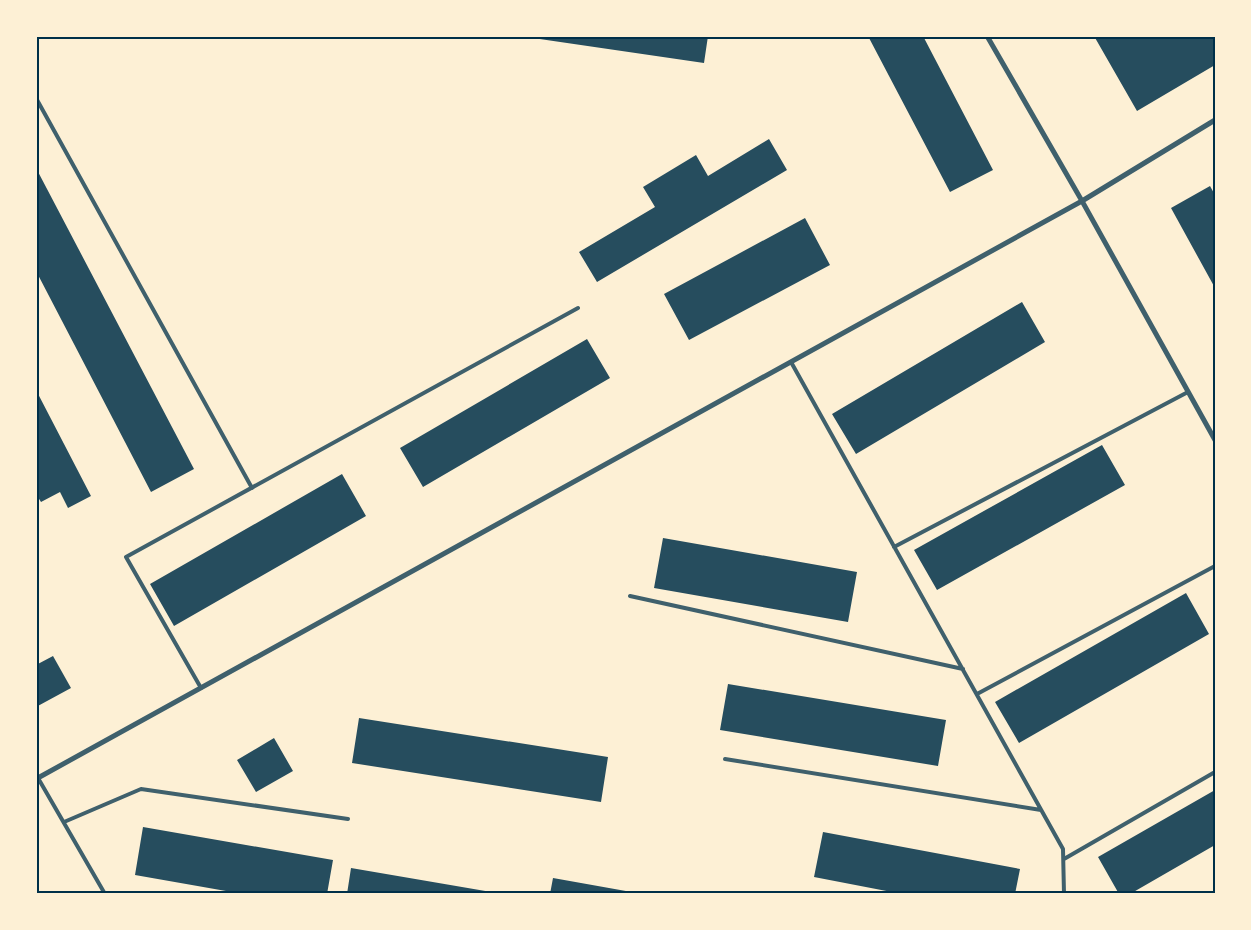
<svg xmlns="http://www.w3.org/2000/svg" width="1251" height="930" viewBox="0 0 1251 930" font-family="'Fira Sans Condensed',sans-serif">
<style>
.building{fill:#264d5e}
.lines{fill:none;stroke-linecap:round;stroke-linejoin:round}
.service{stroke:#3f606c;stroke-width:4}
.minor{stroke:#3f606c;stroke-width:5}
.neatline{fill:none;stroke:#003049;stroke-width:2}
</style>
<rect width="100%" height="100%" fill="#fdf0d5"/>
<path class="building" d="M526 36H708L704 63 526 37Z
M868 36H923L993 170 950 192Z
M1094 36H1215V65L1137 111Z
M769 139 787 170 597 282 579 252 655 207 643 187 696 155 708 176Z
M36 168 194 469 151 492 36 271Z
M1210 186 1215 195V288L1171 208Z
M805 218 830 265 689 340 664 294Z
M1022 302 1045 342 856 454 832 414Z
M587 339 610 378 423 487 400 448Z
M36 390 91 496 68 508 60 492 41 502 36 494Z
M1102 445 1125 485 937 590 914 550Z
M342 474 366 516 174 626 150 584Z
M663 538 857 572 848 622 654 588Z
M1186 593 1209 634 1019 743 995 702Z
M53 656 71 688 36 707V665Z
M728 684 946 720 938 766 720 730Z
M359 718 608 757 601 802 352 763Z
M274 738 293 771 256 792 237 760Z
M1215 790V845L1130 894H1119L1098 857Z
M143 827 333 860 327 894H243L135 875Z
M823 832 1020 869 1015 894H902L814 877Z
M351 868 497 893 496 894H347Z
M553 878 637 893V894H550Z"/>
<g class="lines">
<path class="service" d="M36 98 252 488
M791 362 1063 849 1064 894
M894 547 1188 392
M630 596 963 669
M201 688 126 557 578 308
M977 694 1215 566
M725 759 1041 810
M38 778 105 894
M64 822 141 789 348 819
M1064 859 1215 772"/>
<path class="minor" d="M987 36 1082 201 1215 440
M36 779 1082 201 1215 120"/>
</g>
<rect width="1251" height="930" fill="none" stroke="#fdf0d5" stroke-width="75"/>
<rect x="38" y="38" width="1176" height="854" class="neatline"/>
</svg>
